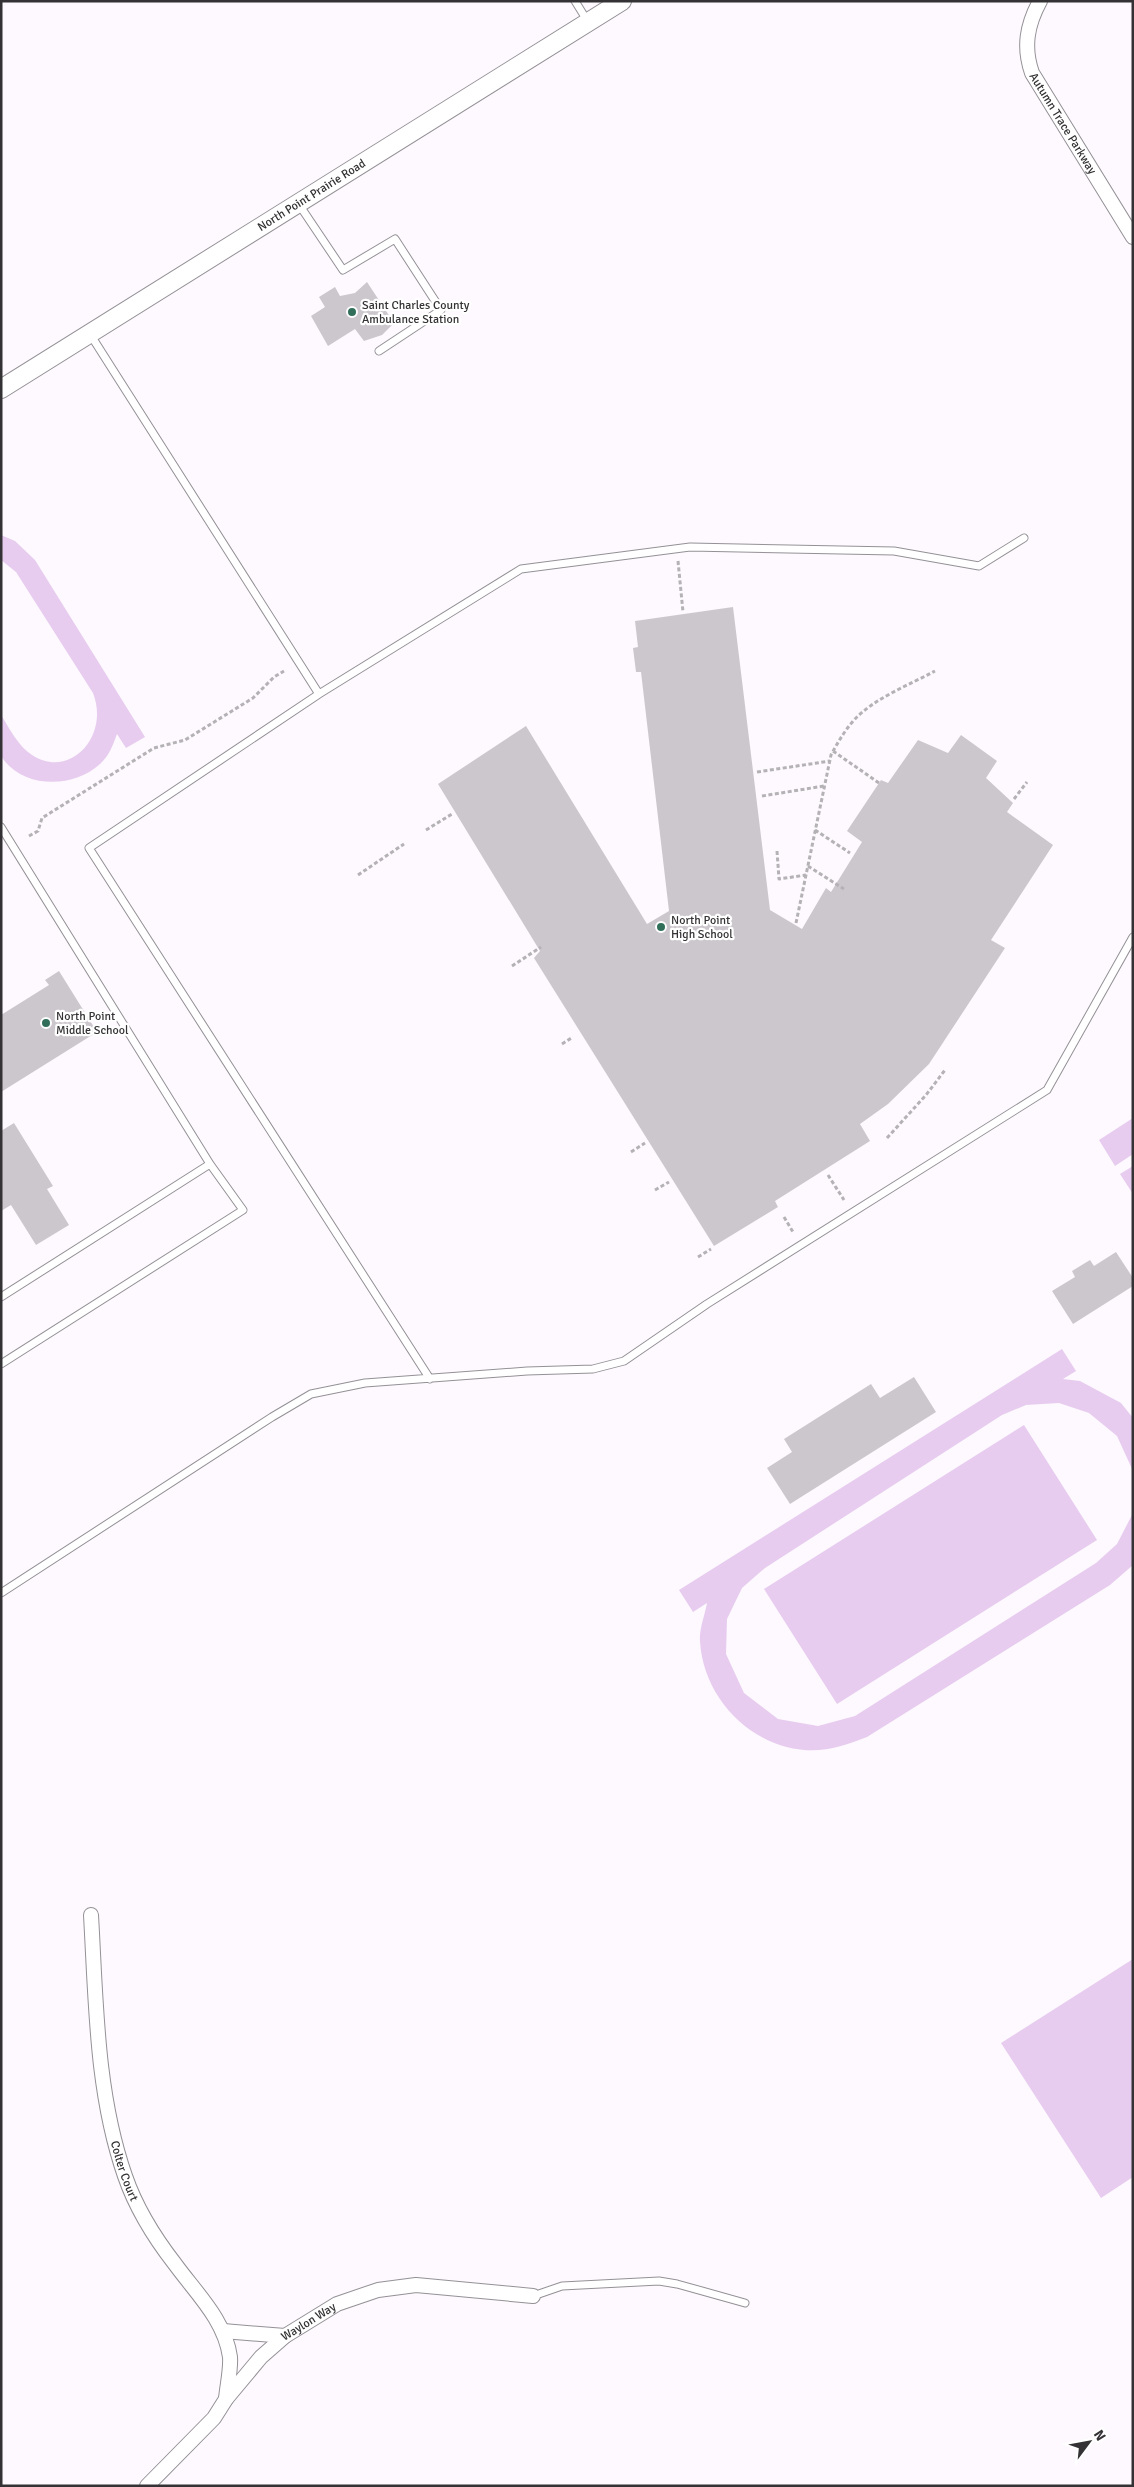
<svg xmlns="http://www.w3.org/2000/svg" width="1134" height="2487" viewBox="0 0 1134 2487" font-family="Signika,sans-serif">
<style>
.green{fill:#e7ccef}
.building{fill:#ccc7cd}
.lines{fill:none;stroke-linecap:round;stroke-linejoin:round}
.service-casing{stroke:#949196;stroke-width:9}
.minor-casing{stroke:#949196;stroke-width:16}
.tertiary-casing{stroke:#949196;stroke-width:20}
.path{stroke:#b5b2b6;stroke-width:3;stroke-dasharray:4 2.5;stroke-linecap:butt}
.service{stroke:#fff;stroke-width:7}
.minor{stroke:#fff;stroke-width:14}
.tertiary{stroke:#fff;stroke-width:18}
.poi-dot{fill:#326f5a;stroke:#fff;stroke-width:2}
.labels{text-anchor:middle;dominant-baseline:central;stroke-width:4.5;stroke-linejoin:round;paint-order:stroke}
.street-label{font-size:12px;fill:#343234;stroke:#fff}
.poi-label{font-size:12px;fill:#343234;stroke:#fff;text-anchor:start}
</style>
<rect width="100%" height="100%" fill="#fdf9fe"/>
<path class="green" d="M1 535 15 541 35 560 145 737 126 748 117 734C113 745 109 756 100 764 73 789 22 789 1 756V715C10 729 18 746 32 755 70 780 110 736 93 693L16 572 1 560Z
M1133 1118V1154L1115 1166 1099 1140Z
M1133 1166V1194L1120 1174Z
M1062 1349 1076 1371 1063 1379 1080 1381 1121 1403 1133 1418V1471L1117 1436 1089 1413 1059 1403 1026 1405 1002 1415 765 1568 742 1588 727 1619 726 1654 744 1693 778 1719 818 1726 855 1716 1096 1563 1117 1544 1133 1513V1565L1110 1585 867 1737C847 1745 826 1752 804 1750 748 1745 703 1696 700 1641 699 1629 705 1615 707 1603L693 1612 679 1590Z
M1024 1425 1097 1540 837 1704 764 1589Z
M1133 1959V2177L1101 2198 1001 2043Z"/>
<path class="building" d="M367 282 394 323 382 335 364 341 355 329 328 346 311 316 325 307 319 297 335 287 340 296 355 293Z
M733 607 770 910 802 929 826 888 831 892 862 842 847 831 881 780 888 783 918 740 948 753 961 735 997 761 986 778 1013 803 1007 812 1053 845 991 940 1005 948 929 1064 888 1104 860 1124 870 1141 775 1201 778 1207 714 1246 534 958 540 951 438 784 526 726 647 924 669 911 641 672H636L633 648 638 647 635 621Z
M59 971 97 1032 1 1092V1015L49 985 45 980Z
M14 1123 53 1186 47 1189 69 1225 36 1245 11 1205 1 1211V1131Z
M1116 1252 1133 1278V1286L1073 1324 1052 1291 1075 1277 1072 1271 1090 1260 1094 1266Z
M914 1377 936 1412 790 1504 767 1468 792 1452 784 1439 871 1384 880 1398Z"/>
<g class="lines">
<defs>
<path id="service" d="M575 1 588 22
M298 203 343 270 395 239 441 310 379 351
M90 334 319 694 521 569 690 547 894 551 979 566 1024 538
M319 694 89 848 430 1379
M1 827 210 1164 243 1210 1 1364
M1 1297 210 1164
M1 1593 272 1417 311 1394 365 1383 527 1371 593 1369 624 1361 707 1304 1047 1090 1133 937
M533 2296 562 2286 659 2281 677 2284 745 2303"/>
<g id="minor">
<path id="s1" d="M1040 1C1027 25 1023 47 1032 73L1133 237"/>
<path id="s2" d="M91 1915C96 2001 96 2093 125 2176 136 2208 154 2237 175 2264 196 2293 225 2320 230 2357 231 2370 227 2386 226 2399"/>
<path d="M223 2331 285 2336"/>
<path id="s3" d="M147 2486 214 2418 226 2399 261 2357 285 2336 337 2304 378 2290 416 2285 533 2296"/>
</g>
<g id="tertiary">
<path id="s4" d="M1 389 622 1"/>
</g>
</defs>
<use href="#service" class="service-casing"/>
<use href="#minor" class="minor-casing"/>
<use href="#tertiary" class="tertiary-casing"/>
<path class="path" d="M678 561 683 612
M833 751 879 783
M757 772 830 761
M762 796 824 786
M1014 799 1027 782
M426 830 452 814
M815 830 850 853
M29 836 38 831 42 818 154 748 185 740 253 698 274 677 284 671
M777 851 779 879 806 875
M808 866 844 889
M358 875 404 844
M796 923 831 755C838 742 845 730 855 719 875 698 909 685 935 671
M512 966 541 947
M562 1044 573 1037
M887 1138 926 1095 945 1070
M631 1152 645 1143
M828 1175 844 1200
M655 1190 669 1182
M784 1217 793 1232
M698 1257 711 1249"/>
<use href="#service" class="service"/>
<use href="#minor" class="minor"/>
<use href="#tertiary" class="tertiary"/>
</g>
<g class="poi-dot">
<circle cx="352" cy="312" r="5"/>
<circle cx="661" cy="927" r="5"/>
<circle cx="46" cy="1023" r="5"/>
</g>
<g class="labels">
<g class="street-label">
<text stroke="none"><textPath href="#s1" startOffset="134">Autumn Trace Parkway</textPath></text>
<text stroke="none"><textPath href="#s4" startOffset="366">North Point Prairie Road</textPath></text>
<text stroke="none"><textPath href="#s2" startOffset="259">Colter Court</textPath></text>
<text stroke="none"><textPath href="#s3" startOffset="232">Waylon Way</textPath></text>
</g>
<g class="poi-label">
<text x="362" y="305">Saint Charles County<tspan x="362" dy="14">Ambulance Station</tspan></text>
<text x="671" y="920">North Point<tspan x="671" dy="14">High School</tspan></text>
<text x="56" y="1016">North Point<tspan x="56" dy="14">Middle School</tspan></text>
</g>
</g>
<rect width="1134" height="2487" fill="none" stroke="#343234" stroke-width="5"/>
<g transform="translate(1089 2442) rotate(58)" stroke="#ffffff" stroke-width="4" paint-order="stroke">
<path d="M0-4L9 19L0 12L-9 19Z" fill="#343234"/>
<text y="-8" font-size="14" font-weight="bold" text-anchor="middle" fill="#343234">N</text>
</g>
</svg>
